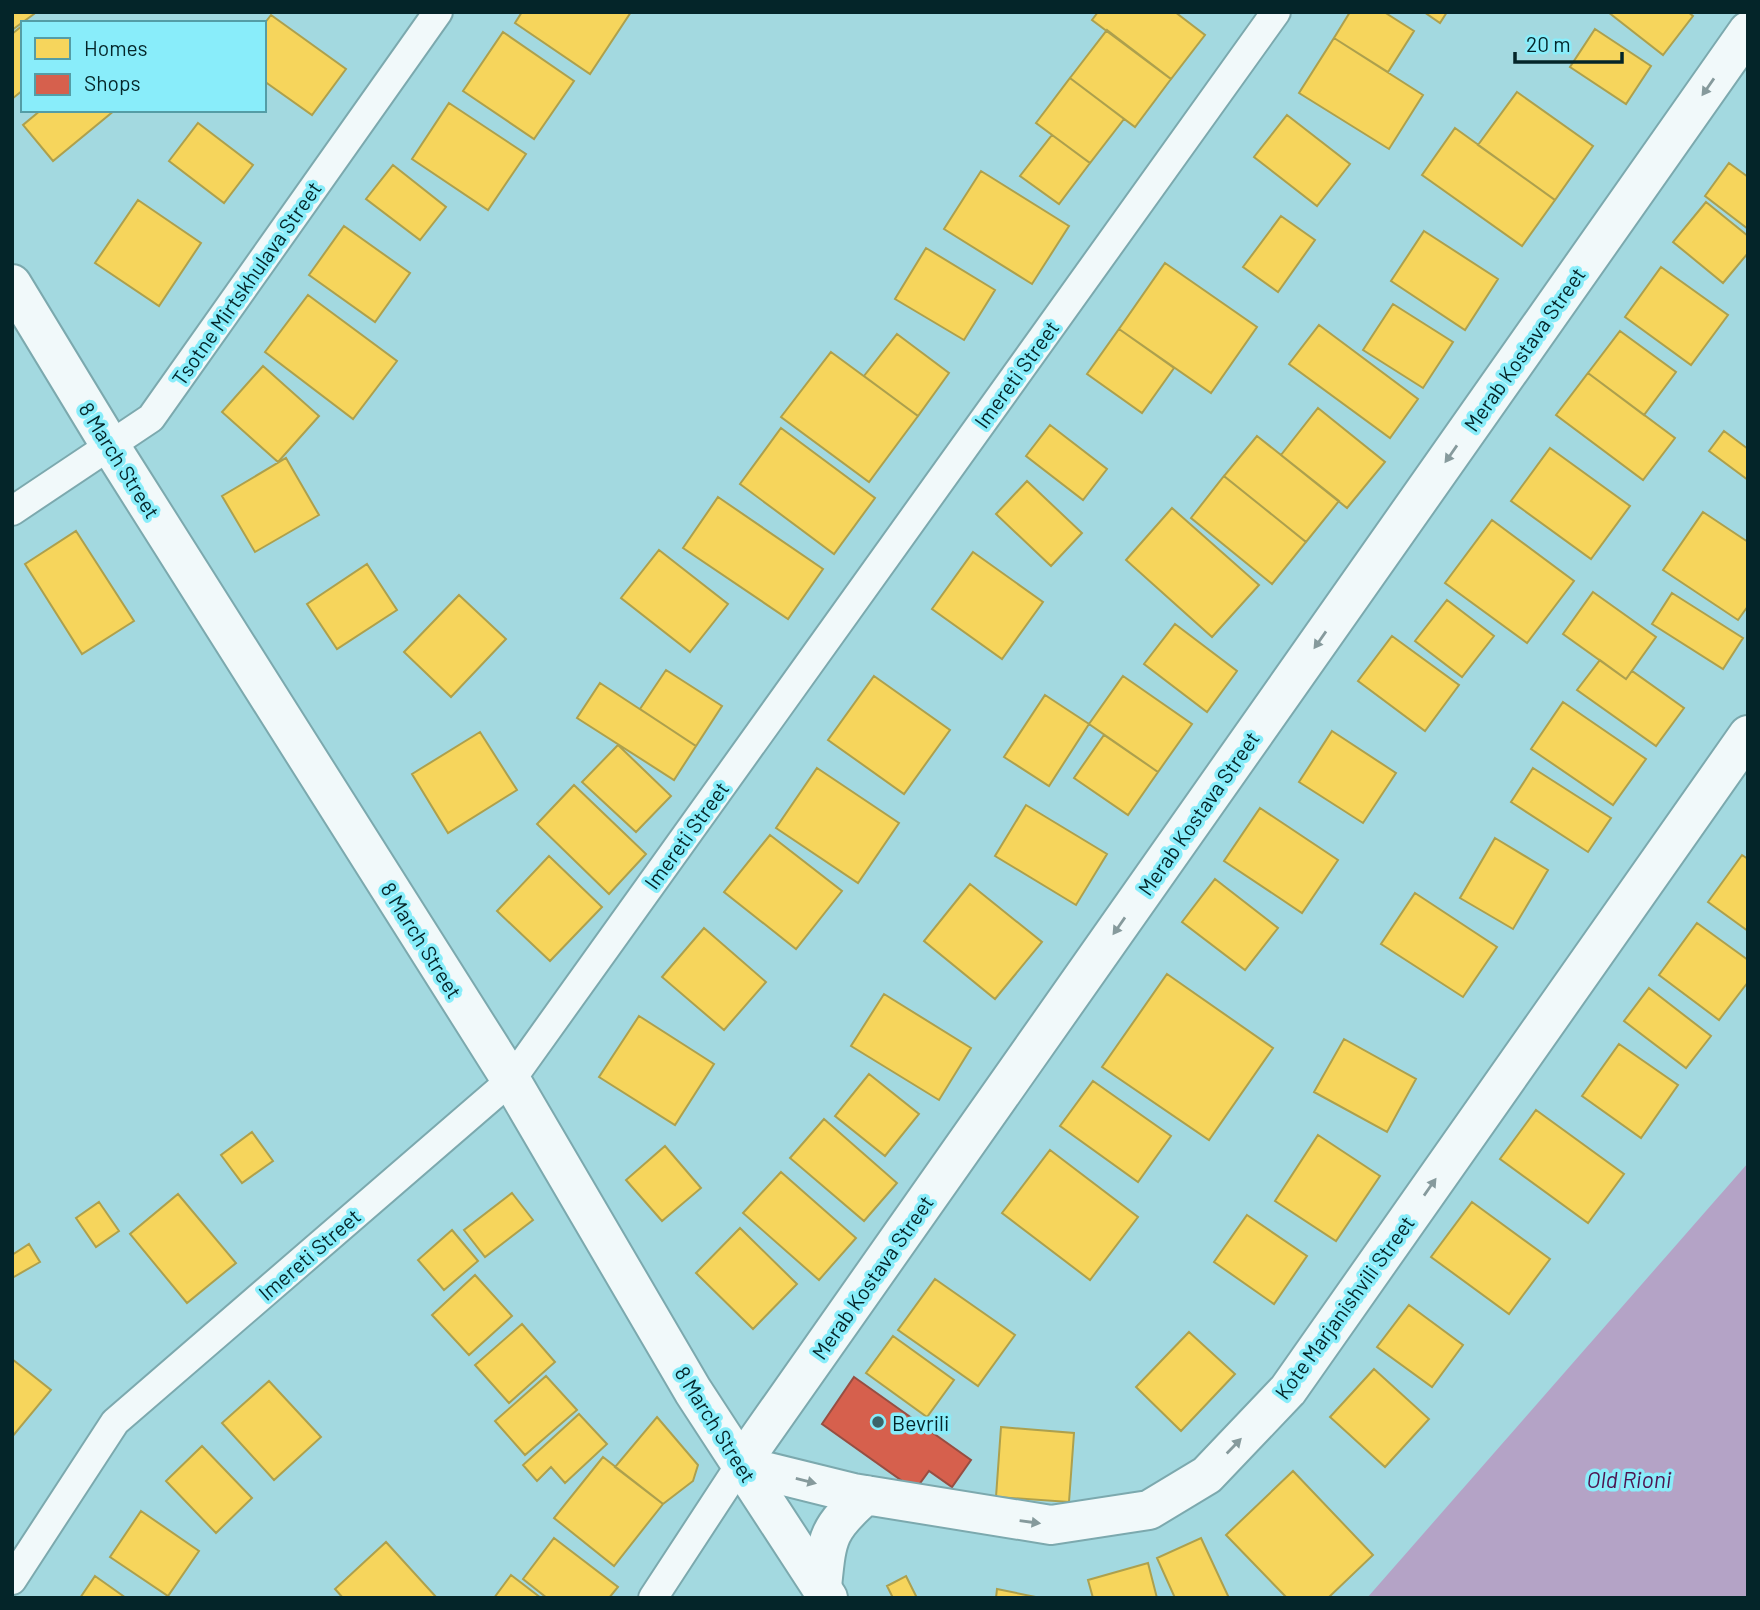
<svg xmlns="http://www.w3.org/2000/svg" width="1760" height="1610" viewBox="0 0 1760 1610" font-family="Barlow,sans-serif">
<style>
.water{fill:#b4a3c6}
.homes{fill:#f6d55c;stroke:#ada04d;stroke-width:2}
.shops{fill:#d6604d;stroke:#974e42;stroke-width:2}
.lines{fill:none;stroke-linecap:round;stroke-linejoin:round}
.street-casing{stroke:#7ca9ae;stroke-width:32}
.secondary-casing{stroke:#7ca9ae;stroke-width:42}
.highway-casing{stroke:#7ca9ae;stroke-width:42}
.street{stroke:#f1f9fa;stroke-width:28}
.secondary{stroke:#f1f9fa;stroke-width:38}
.highway{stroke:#f1f9fa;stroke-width:38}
.oneway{fill:#869a9c}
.poi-dot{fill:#3c6469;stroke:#89edfa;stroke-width:2.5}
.labels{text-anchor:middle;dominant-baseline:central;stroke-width:7;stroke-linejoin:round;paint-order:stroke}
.street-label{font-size:21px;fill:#042529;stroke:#89edfa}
.poi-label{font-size:21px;fill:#042529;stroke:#89edfa;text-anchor:start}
.water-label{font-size:23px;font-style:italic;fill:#4e144f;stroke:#89edfa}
</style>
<rect width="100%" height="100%" fill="#a3d9e0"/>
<path class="water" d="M1748 1163V1598H1367Z"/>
<path class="homes" d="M12 12H33L34 14 12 30Z
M522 12H631L590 74 515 23Z
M1098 12H1175L1205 35 1171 79 1092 20Z
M1350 12H1384L1414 31 1388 72 1334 38Z
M1424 12H1447L1440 23Z
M1608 12H1688L1693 16 1663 55Z
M271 15 346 69 312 115 264 81V24Z
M23 25V90L12 99V34Z
M1595 29 1651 66 1626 104 1570 67Z
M1107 30 1171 79 1135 127 1070 78Z
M503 32 574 81 534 139 463 91Z
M1334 38 1423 95 1389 149 1299 93Z
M1070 78 1124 119 1090 163 1036 123Z
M1517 92 1593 146 1555 200 1478 145Z
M449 103 526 154 488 210 412 159Z
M41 110H115L53 161 23 125Z
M1287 115 1350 164 1317 206 1254 157Z
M198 123 253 165 224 203 169 161Z
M1455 128 1555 200 1522 246 1422 175Z
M1052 135 1090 163 1059 204 1020 176Z
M1729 163 1748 177V229L1705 196Z
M393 165 446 207 420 240 366 199Z
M981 171 1069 226 1032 284 944 229Z
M138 200 201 243 159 306 95 263Z
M1706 202 1748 236V253L1723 283 1673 242Z
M1281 216 1315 240 1278 292 1243 267Z
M344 226 410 273 375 322 309 275Z
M1424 231 1498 279 1465 330 1391 281Z
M926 248 995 290 964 340 895 299Z
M1165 263 1257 327 1211 393 1119 329Z
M1661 267 1728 315 1691 365 1625 317Z
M308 295 397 361 353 419 265 352Z
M1393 304 1453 342 1423 388 1363 350Z
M1319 325 1418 399 1390 438 1289 364Z
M1119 329 1174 368 1142 413 1087 374Z
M1620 331 1676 372 1644 415 1588 373Z
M897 334 949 373 918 416 864 376Z
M831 352 918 416 869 482 781 417Z
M263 366 319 416 278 462 222 412Z
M1588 373 1675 438 1643 480 1556 415Z
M1318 408 1385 462 1347 508 1281 455Z
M1050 425 1107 469 1083 500 1026 456Z
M781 428 875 498 834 554 740 484Z
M1724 431 1748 449V480L1709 451Z
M1257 436 1339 501 1306 542 1224 476Z
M1550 448 1630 506 1591 559 1511 501Z
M286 458 319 515 255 552 222 496Z
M1224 476 1306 542 1272 584 1191 518Z
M1027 481 1082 533 1051 566 996 514Z
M718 497 823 569 788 619 683 548Z
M1172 508 1259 585 1212 637 1126 560Z
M1703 512 1748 542V606L1738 620 1663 570Z
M1492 520 1574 581 1527 643 1445 583Z
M76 531 134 621 82 654 25 564Z
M659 550 728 604 690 652 621 598Z
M973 552 1043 602 1002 659 932 609Z
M367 564 397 610 337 649 307 604Z
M1593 592 1656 637 1626 679 1563 634Z
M1672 593 1743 638 1723 669 1652 624Z
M459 595 506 639 451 697 404 652Z
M1447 600 1494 636 1462 677 1415 641Z
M1175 624 1237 671 1207 712 1144 664Z
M1392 636 1459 685 1425 731 1358 681Z
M1600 660 1626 679 1632 671 1684 708 1656 746 1577 690Z
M666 670 722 706 696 746 640 709Z
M874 676 950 730 904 794 828 740Z
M1123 676 1192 724 1158 772 1089 724Z
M600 683 696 746 674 780 577 718Z
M1045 695 1089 724 1049 786 1004 757Z
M1563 702 1646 759 1613 805 1531 749Z
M1332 731 1396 773 1363 823 1299 782Z
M480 732 517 790 448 833 412 774Z
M1104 735 1158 772 1128 815 1074 778Z
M618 745 671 796 636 832 582 782Z
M817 768 899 823 858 883 776 828Z
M1533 768 1611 818 1588 852 1511 802Z
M574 785 646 854 609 894 537 824Z
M1026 805 1107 854 1076 905 995 856Z
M1260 808 1338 860 1302 913 1224 861Z
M770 835 842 891 796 949 724 892Z
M1495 838 1548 870 1513 929 1460 898Z
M1742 855 1748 859V931L1708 902Z
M549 856 602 907 550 961 497 911Z
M1215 879 1278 928 1245 970 1182 922Z
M970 884 1042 942 995 999 924 941Z
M1415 893 1497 947 1463 997 1381 944Z
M1697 923 1748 960V982L1719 1020 1659 975Z
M704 928 766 982 724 1030 662 977Z
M1167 974 1273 1048 1209 1140 1102 1067Z
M1649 988 1711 1036 1686 1068 1624 1021Z
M884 994 971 1048 939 1100 851 1046Z
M639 1016 714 1064 675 1125 599 1077Z
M1344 1039 1416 1079 1387 1132 1314 1092Z
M1619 1044 1678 1085 1641 1138 1582 1096Z
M869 1074 919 1114 885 1156 835 1116Z
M1093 1081 1171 1136 1138 1182 1060 1126Z
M1536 1110 1624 1174 1588 1223 1500 1159Z
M824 1119 897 1183 864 1221 790 1158Z
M252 1132 273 1161 242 1183 221 1155Z
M1318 1135 1380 1176 1336 1241 1275 1201Z
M665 1146 701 1188 662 1221 626 1180Z
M1050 1150 1138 1217 1090 1280 1002 1213Z
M781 1172 856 1238 819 1280 743 1213Z
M512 1193 533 1220 485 1257 464 1230Z
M178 1194 236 1263 187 1303 130 1234Z
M99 1202 119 1231 96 1247 76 1218Z
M1472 1202 1550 1259 1509 1314 1431 1257Z
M1247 1215 1307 1256 1274 1304 1214 1262Z
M740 1228 797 1284 753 1329 696 1273Z
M452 1230 478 1261 444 1290 418 1260Z
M29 1244 40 1262 12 1278V1255Z
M475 1275 512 1316 469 1355 432 1315Z
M935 1279 1015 1335 978 1386 898 1330Z
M1409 1305 1463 1345 1432 1387 1377 1347Z
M522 1324 555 1362 509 1403 475 1365Z
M1189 1332 1235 1374 1181 1431 1136 1387Z
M893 1336 954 1380 927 1417 866 1373Z
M12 1359 51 1390 12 1437Z
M1374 1369 1429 1419 1385 1467 1330 1417Z
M546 1376 577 1410 525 1455 495 1421Z
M269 1381 321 1437 274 1480 222 1423Z
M579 1414 607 1444 565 1483 551 1467 537 1481 523 1465Z
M657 1417 698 1465 693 1481 663 1504 615 1467Z
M1001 1427 1074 1433 1069 1502 996 1497Z
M202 1446 252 1498 216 1533 166 1481Z
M603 1457 663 1504 614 1566 554 1518Z
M1293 1471 1373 1555 1328 1598H1287L1226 1535Z
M141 1511 199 1551 168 1596 110 1557Z
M554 1538 618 1587 609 1598H547L523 1579Z
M1201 1538 1229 1598H1175L1157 1558Z
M386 1542 437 1598H343L335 1589Z
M1148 1563 1157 1598H1093L1088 1580Z
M511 1575 541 1598H494Z
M95 1576 126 1598H80Z
M906 1576 917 1598H893L887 1586Z
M997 1589 1036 1597V1598H996Z"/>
<path class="shops" d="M854 1377 971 1460 952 1487 929 1471 915 1490 822 1424Z"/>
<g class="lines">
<defs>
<path id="street" d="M12 511 151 418 438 12
M12 1580 115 1422 511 1080 1276 12
M653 1598 740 1465"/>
<path id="secondary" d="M1748 31 740 1465 853 1493 1051 1525 1149 1510 1207 1475 1288 1390 1748 735
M822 1587C827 1537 827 1529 866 1495"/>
<path id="highway" d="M12 284 111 447 511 1080 693 1391 828 1598"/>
</defs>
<use href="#street" class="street-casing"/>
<use href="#secondary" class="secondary-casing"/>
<use href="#highway" class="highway-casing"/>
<use href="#street" class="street"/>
<use href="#secondary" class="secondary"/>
<use href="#highway" class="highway"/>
</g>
<defs><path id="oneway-solid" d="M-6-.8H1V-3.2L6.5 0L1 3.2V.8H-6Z" transform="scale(1.75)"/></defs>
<g class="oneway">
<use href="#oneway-solid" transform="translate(1708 87) rotate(125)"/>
<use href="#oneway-solid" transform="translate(1451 454) rotate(125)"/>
<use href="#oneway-solid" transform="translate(1320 640) rotate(125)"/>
<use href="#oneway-solid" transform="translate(1119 926) rotate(125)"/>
<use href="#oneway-solid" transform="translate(1430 1187) rotate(-55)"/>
<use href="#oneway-solid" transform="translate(1234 1446) rotate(-46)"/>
<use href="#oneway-solid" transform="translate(806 1481) rotate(14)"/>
<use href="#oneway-solid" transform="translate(1030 1522) rotate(8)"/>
</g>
<circle class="poi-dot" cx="878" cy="1422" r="7"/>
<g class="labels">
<g class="street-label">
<text transform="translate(246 283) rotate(-55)">Tsotne Mirtskhulava Street</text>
<text transform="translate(1524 349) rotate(-55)">Merab Kostava Street</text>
<text transform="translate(1016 374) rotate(-54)">Imereti Street</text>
<text transform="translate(120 460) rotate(58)">8 March Street</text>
<text transform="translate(1198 813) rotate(-55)">Merab Kostava Street</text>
<text transform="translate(686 835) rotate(-54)">Imereti Street</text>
<text transform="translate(422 940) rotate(58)">8 March Street</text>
<text transform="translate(309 1254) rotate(-41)">Imereti Street</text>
<text transform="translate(872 1277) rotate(-55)">Merab Kostava Street</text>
<text transform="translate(1344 1307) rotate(-54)">Kote Marjanishvili Street</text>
<text transform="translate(716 1424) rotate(58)">8 March Street</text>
</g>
<g class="poi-label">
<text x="892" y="1422">Bevrili</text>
</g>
<g class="water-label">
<text x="1629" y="1479">Old Rioni</text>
</g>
</g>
<rect width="1760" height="1610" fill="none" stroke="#042529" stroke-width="28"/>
<rect x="21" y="21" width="245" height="91" fill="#89edfa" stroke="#549da6" stroke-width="2"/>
<rect x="35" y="38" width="35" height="21" fill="#f6d55c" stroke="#549da6" stroke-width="2"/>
<text x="84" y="56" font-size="21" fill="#042529">Homes</text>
<rect x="35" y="74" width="35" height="21" fill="#d6604d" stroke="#549da6" stroke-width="2"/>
<text x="84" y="91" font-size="21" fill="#042529">Shops</text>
<path d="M1515 52v10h107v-10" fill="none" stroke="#042529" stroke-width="3.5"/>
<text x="1526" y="52" font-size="21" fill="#042529" stroke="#89edfa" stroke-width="5" paint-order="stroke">20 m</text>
</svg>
